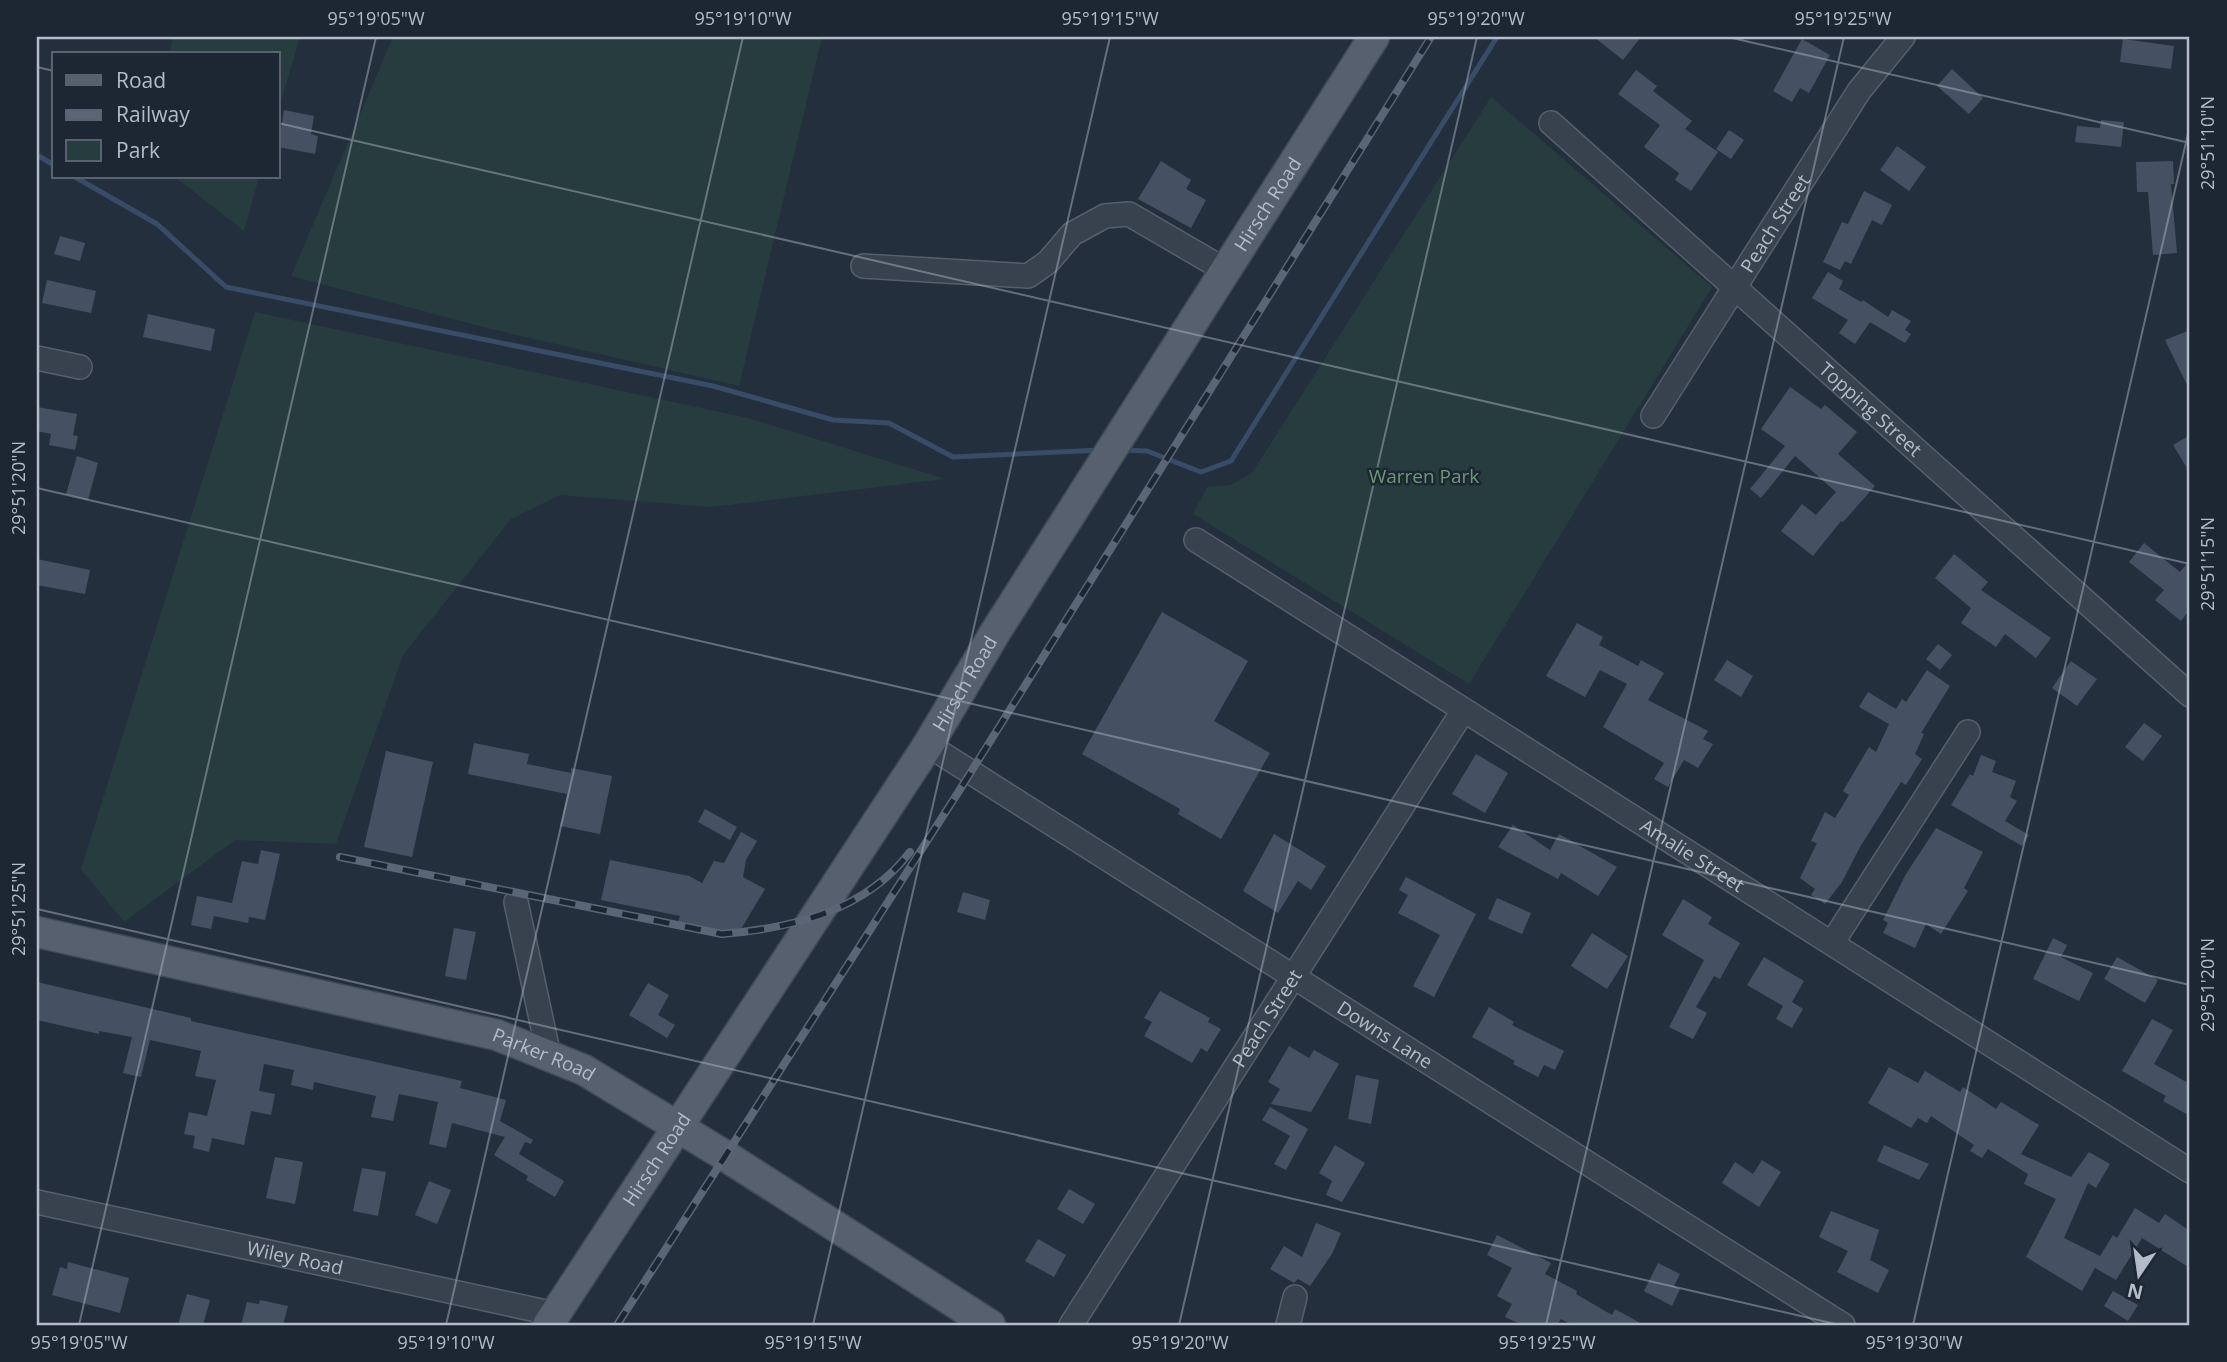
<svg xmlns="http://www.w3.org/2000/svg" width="2227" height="1362" viewBox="0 0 2227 1362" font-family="'Open Sans',sans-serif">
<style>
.green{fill:#263c3f}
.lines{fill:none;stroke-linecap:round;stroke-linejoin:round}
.stream{stroke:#394c67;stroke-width:5}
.building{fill:#455162}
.minor-casing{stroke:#565f6c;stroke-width:26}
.major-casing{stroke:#414a57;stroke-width:33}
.minor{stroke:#38414e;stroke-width:23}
.major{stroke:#56606e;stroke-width:30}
.rail-casing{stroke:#5a6575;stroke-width:8}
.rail{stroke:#1d2633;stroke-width:5;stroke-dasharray:16;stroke-linecap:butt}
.ticks{fill:none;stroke:#b4bcc9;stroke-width:2;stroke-opacity:0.45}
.labels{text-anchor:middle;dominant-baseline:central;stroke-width:5;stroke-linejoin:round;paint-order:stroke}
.street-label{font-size:19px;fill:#b4bcc9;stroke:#1d2633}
.park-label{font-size:19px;fill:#6b9a76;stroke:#1d2633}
.neatline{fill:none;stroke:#b4bcc9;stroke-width:2.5}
.ticks-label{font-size:18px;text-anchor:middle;fill:#b4bcc9}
</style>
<rect width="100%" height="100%" fill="#242f3e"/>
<path class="green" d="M173 37H300L278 111V54H169Z
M393 37H822L739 386 491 329 291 276Z
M1491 97 1712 287 1469 684 1193 514 1207 487 1230 485 1252 473Z
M175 177H259L244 231Z
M255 312 748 418 945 479 711 507 560 495 511 519 403 655 336 844 235 840 124 922 81 869Z"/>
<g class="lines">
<path class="stream" d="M37 155 54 165
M75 177 157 224 226 287 713 386 833 420 889 423 953 457 1101 450
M1124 450 1147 451 1201 472 1231 461 1497 37"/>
</g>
<path class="building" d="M1594 37H1641L1623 60Z
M1802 39 1830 55 1809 93 1800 88 1792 102 1773 91Z
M2123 39 2174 46 2171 69 2120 62Z
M1952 69 1983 98 1969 114 1937 86Z
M1636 70 1657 86 1653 91 1692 121 1685 129 1718 152 1691 191 1675 180 1679 173 1644 147 1660 125 1618 94Z
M284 110 314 116 311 134 318 136 315 154 278 147Z
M2101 120 2124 122 2121 147 2075 142 2077 126 2100 128Z
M1729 130 1744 140 1731 159 1716 149Z
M1897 146 1926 167 1909 191 1880 170Z
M1161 161 1191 180 1186 189 1206 200 1191 228 1138 199Z
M2173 161 2174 184H2171L2177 253 2153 255 2148 192H2137L2136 162Z
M1864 191 1892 205 1882 225 1872 220 1851 264 1845 261 1840 270 1823 262 1842 222 1848 224Z
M60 236 85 243 80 261 54 254Z
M1828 272 1843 281 1839 289 1861 302 1863 300 1888 317 1892 310 1911 321 1905 330 1911 334 1905 343 1870 322 1855 344 1839 333 1848 320 1812 298Z
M47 280 96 291 91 313 42 303Z
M148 314 215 329 211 351 143 337Z
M2190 330V391L2165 340Z
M1790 387 1821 409 1825 405 1857 432 1838 454 1875 486 1843 522 1841 521 1813 556 1781 531 1802 504 1816 515 1836 492 1795 456 1761 498 1750 489 1785 446 1761 429Z
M37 407 77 414 73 435 78 436 75 450 49 445 51 434 37 431Z
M2190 435V473L2173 445Z
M77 456 98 463 88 500 66 494Z
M2144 543 2180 572 2190 560V609L2181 621 2155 600 2164 590 2129 562Z
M1954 554 1988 582 1981 590 2051 638 2036 658 2005 634 1996 647 1961 623 1971 608 1935 578Z
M37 559 90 570 85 594 37 585Z
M1162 612 1248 661 1214 721 1270 753 1221 839 1178 814 1180 809 1082 754Z
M1577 623 1603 637 1599 645 1638 666 1641 660 1664 673 1648 700 1708 731 1703 739 1713 744 1698 768 1684 760 1668 787 1654 779 1664 763 1603 727 1627 684 1600 670 1585 697 1546 676Z
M1938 644 1952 655 1940 670 1926 659Z
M1727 660 1753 676 1741 697 1714 680Z
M2071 661 2097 679 2077 706 2052 688Z
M1927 670 1950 686 1921 733 1924 734 1915 754 1922 759 1906 785 1901 782 1860 847 1842 882 1825 904 1811 895 1815 889 1800 878 1817 843 1811 841 1825 812 1835 818 1849 795 1843 791 1869 747 1876 752 1889 724 1859 707 1868 692 1896 709 1902 699 1906 702Z
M2144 723 2162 736 2143 761 2125 747Z
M474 743 529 754 527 764 571 773V768L612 776 600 834 560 826 567 794 468 774Z
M386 751 433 762 412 857 364 847Z
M1476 754 1508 773 1485 813 1452 794Z
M1981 755 1996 761 1992 772 2016 781 2010 797 2017 801 2005 821 2029 835 2022 846 1951 805 1970 774 1973 776Z
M705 809 737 827 730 840 698 822Z
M1513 825 1550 850 1559 834 1617 867 1598 896 1561 873 1558 879 1498 847Z
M1936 828 1983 852 1964 888 1968 891 1941 934 1926 924 1915 948 1883 933 1888 923 1883 920 1906 874Z
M741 832 757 841 746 860 743 877 765 889 741 929 722 931 678 922 680 916 601 900 610 860 689 876 702 883 714 861 724 863Z
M1274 834 1326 866 1311 890 1298 881 1278 913 1243 891Z
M261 850 280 854 265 920 249 917 248 923 214 916 211 929 191 925 197 896 232 903 242 861 258 864Z
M1406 877 1476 914 1434 997 1413 986 1440 935 1398 913 1408 895 1399 890Z
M963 892 990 900 985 920 957 912Z
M1497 898 1531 913 1522 934 1488 919Z
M1683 899 1712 917 1708 924 1740 943 1720 979 1714 976 1696 1007 1707 1013 1693 1039 1669 1027 1704 960 1662 935Z
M454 928 476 932 466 980 445 976Z
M1592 933 1628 956 1607 989 1571 966Z
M2053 938 2067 945 2061 957 2093 973 2079 1001 2033 979Z
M1764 957 1804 981 1792 1002 1803 1009 1792 1028 1776 1019 1783 1006 1747 985Z
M2117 957 2158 980 2145 1003 2104 979Z
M37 982 191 1018V1021L462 1081 460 1088 506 1100 500 1121 533 1140 531 1144 525 1142 519 1154 564 1181 555 1197 526 1180 528 1176 494 1155 505 1137 452 1123 446 1148 429 1144 438 1102 399 1094 393 1121 371 1117 376 1096 314 1082 313 1090 291 1085 294 1070 264 1064 259 1091 275 1094 271 1115 251 1111 244 1145 212 1138 209 1152 193 1148 195 1136 184 1134 189 1112 207 1116 216 1080 195 1076 201 1051 150 1040 141 1077 123 1073 132 1037 99 1031V1034L37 1020Z
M648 983 669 995 658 1015 675 1025 667 1038 629 1015Z
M1160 991 1210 1018 1208 1022 1221 1029 1207 1052 1201 1048 1192 1063 1144 1036 1152 1022 1144 1018Z
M1489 1007 1514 1022 1512 1025 1564 1051 1555 1070 1544 1065 1538 1077 1513 1064 1515 1061 1472 1037Z
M2152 1019 2173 1030 2154 1064 2190 1084V1116L2163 1101 2166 1096 2122 1071Z
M1289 1046 1309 1058 1314 1050 1339 1064 1311 1112 1271 1104 1280 1089 1268 1082Z
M1889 1067 1918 1083 1925 1071 1960 1092 1963 1087 1996 1109 2001 1102 2039 1125 2021 1154 2071 1177 2089 1152 2110 1164 2096 1188 2088 1183 2064 1238 2100 1256 2113 1235 2117 1238 2135 1208 2159 1223 2165 1214 2190 1231V1268L2142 1238 2116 1280 2095 1268 2082 1291 2026 1257 2056 1199 2024 1184 2028 1174 1988 1149 1982 1158 1970 1151 1974 1145 1931 1116 1927 1123 1918 1118 1911 1128 1868 1103Z
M1356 1075 1379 1080 1371 1124 1348 1119Z
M1270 1107 1308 1129 1286 1170 1274 1164 1290 1136 1262 1120Z
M1335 1145 1365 1163 1342 1202 1326 1195 1332 1181 1319 1173Z
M1884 1145 1929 1164 1919 1180 1877 1161Z
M275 1157 303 1162 295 1204 266 1198Z
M1762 1160 1781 1172 1759 1207 1722 1183 1735 1162 1753 1174Z
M362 1168 386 1172 378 1216 353 1211Z
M429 1181 451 1190 437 1224 415 1215Z
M1069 1189 1095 1204 1083 1224 1057 1209Z
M1831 1211 1879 1230 1870 1260 1889 1270 1878 1293 1837 1272 1848 1251 1819 1237Z
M1316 1223 1341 1233 1332 1254 1310 1286 1298 1279 1294 1283 1270 1269 1284 1246 1302 1257Z
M1497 1235 1551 1263 1545 1274 1577 1291 1576 1294 1612 1315 1615 1309 1644 1325H1572L1561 1319 1557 1325H1522L1505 1317 1512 1304 1497 1296 1512 1268 1487 1255Z
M1038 1239 1066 1255 1054 1277 1025 1261Z
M68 1262 129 1278 120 1313 52 1295 60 1267 67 1269Z
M1658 1263 1680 1274 1674 1286 1680 1289 1672 1306 1644 1291Z
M2113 1291 2138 1305 2128 1321 2104 1306Z
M187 1294 210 1300 203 1325H178Z
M260 1300 288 1306 283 1325H241L247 1302 259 1304Z"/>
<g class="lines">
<defs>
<g id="minor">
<path id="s1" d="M1551 123 2190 695"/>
<path d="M863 266 1028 276 1048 262 1072 234 1105 216 1129 214 1225 270"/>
<path d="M37 358 80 367"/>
<path id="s2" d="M1653 416 1859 91 1903 37"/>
<path id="s3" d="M1196 540 2190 1171"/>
<path id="s4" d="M928 745 1843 1325"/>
<path d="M516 902 549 1056"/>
<path d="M1832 943 1968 732"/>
<path id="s5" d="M37 1202 555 1314"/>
<path id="s6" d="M1071 1325 1463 711"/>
<path d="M1288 1325 1295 1297"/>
</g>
<g id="major">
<path id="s7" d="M37 932 497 1035 584 1070 724 1155 990 1325"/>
<path id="s8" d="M548 1325 928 745 996 631 1374 37"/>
</g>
</defs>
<use href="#minor" class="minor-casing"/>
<use href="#major" class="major-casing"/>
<use href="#minor" class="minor"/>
<use href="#major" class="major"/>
<defs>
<path id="rail" d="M340 857 722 934C793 928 865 911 910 852
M617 1325 959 791 1431 37"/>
</defs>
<use href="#rail" class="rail-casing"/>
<use href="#rail" class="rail"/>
</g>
<path class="ticks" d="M1728 37 2190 143M37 67 54 71M278 123 2190 564M37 488 2190 985M37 909 1840 1325M79 1325 376 37M446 1325 743 37M813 1325 1110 37M1179 1325 1477 37M1546 1325 1844 37M1913 1325 2190 125"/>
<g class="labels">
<g class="street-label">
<text stroke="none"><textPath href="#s8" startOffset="1332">Hirsch Road</textPath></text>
<text stroke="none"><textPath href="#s2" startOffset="228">Peach Street</textPath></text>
<text stroke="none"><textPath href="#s1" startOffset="429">Topping Street</textPath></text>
<text stroke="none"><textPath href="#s8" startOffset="765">Hirsch Road</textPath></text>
<text stroke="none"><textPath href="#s3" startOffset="588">Amalie Street</textPath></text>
<text stroke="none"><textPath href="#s6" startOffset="364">Peach Street</textPath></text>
<text stroke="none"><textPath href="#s4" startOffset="541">Downs Lane</textPath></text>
<text stroke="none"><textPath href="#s7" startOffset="522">Parker Road</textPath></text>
<text stroke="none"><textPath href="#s8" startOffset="198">Hirsch Road</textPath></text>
<text stroke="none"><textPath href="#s5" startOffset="264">Wiley Road</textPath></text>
</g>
<g class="park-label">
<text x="1424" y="476">Warren Park</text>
</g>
</g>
<rect width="2227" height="1362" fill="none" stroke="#1d2633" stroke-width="77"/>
<rect x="52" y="52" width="228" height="126" fill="#1d2633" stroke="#59626f" stroke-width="2"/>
<rect x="66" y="75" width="35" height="10" fill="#56606e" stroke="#59626f" stroke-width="2"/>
<text x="116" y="88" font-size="21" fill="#b4bcc9">Road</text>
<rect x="66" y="110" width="35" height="10" fill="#5a6575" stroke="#59626f" stroke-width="2"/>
<text x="116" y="122" font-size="21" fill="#b4bcc9">Railway</text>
<rect x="66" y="140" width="35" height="21" fill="#263c3f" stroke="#59626f" stroke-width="2"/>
<text x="116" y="158" font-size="21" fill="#b4bcc9">Park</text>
<g transform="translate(2139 1275) rotate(193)" stroke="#1d2633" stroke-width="5" paint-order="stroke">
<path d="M0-5L12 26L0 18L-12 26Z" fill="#b4bcc9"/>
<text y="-10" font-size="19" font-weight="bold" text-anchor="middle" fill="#b4bcc9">N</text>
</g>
<rect x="38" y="38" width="2150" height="1286" class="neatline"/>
<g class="ticks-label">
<text x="376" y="25">95°19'05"W</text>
<text x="743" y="25">95°19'10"W</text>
<text x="1110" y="25">95°19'15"W</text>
<text x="1476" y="25">95°19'20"W</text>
<text x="1843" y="25">95°19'25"W</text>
<text transform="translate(2208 143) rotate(-90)" y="6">29°51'10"N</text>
<text transform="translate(19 488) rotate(-90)" y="6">29°51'20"N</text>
<text transform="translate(2208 564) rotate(-90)" y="6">29°51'15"N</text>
<text transform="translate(19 909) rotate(-90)" y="6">29°51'25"N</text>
<text transform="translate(2208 985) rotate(-90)" y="6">29°51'20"N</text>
<text x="79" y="1349">95°19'05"W</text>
<text x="446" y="1349">95°19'10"W</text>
<text x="813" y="1349">95°19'15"W</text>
<text x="1180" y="1349">95°19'20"W</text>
<text x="1547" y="1349">95°19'25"W</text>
<text x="1914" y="1349">95°19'30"W</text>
</g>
</svg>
